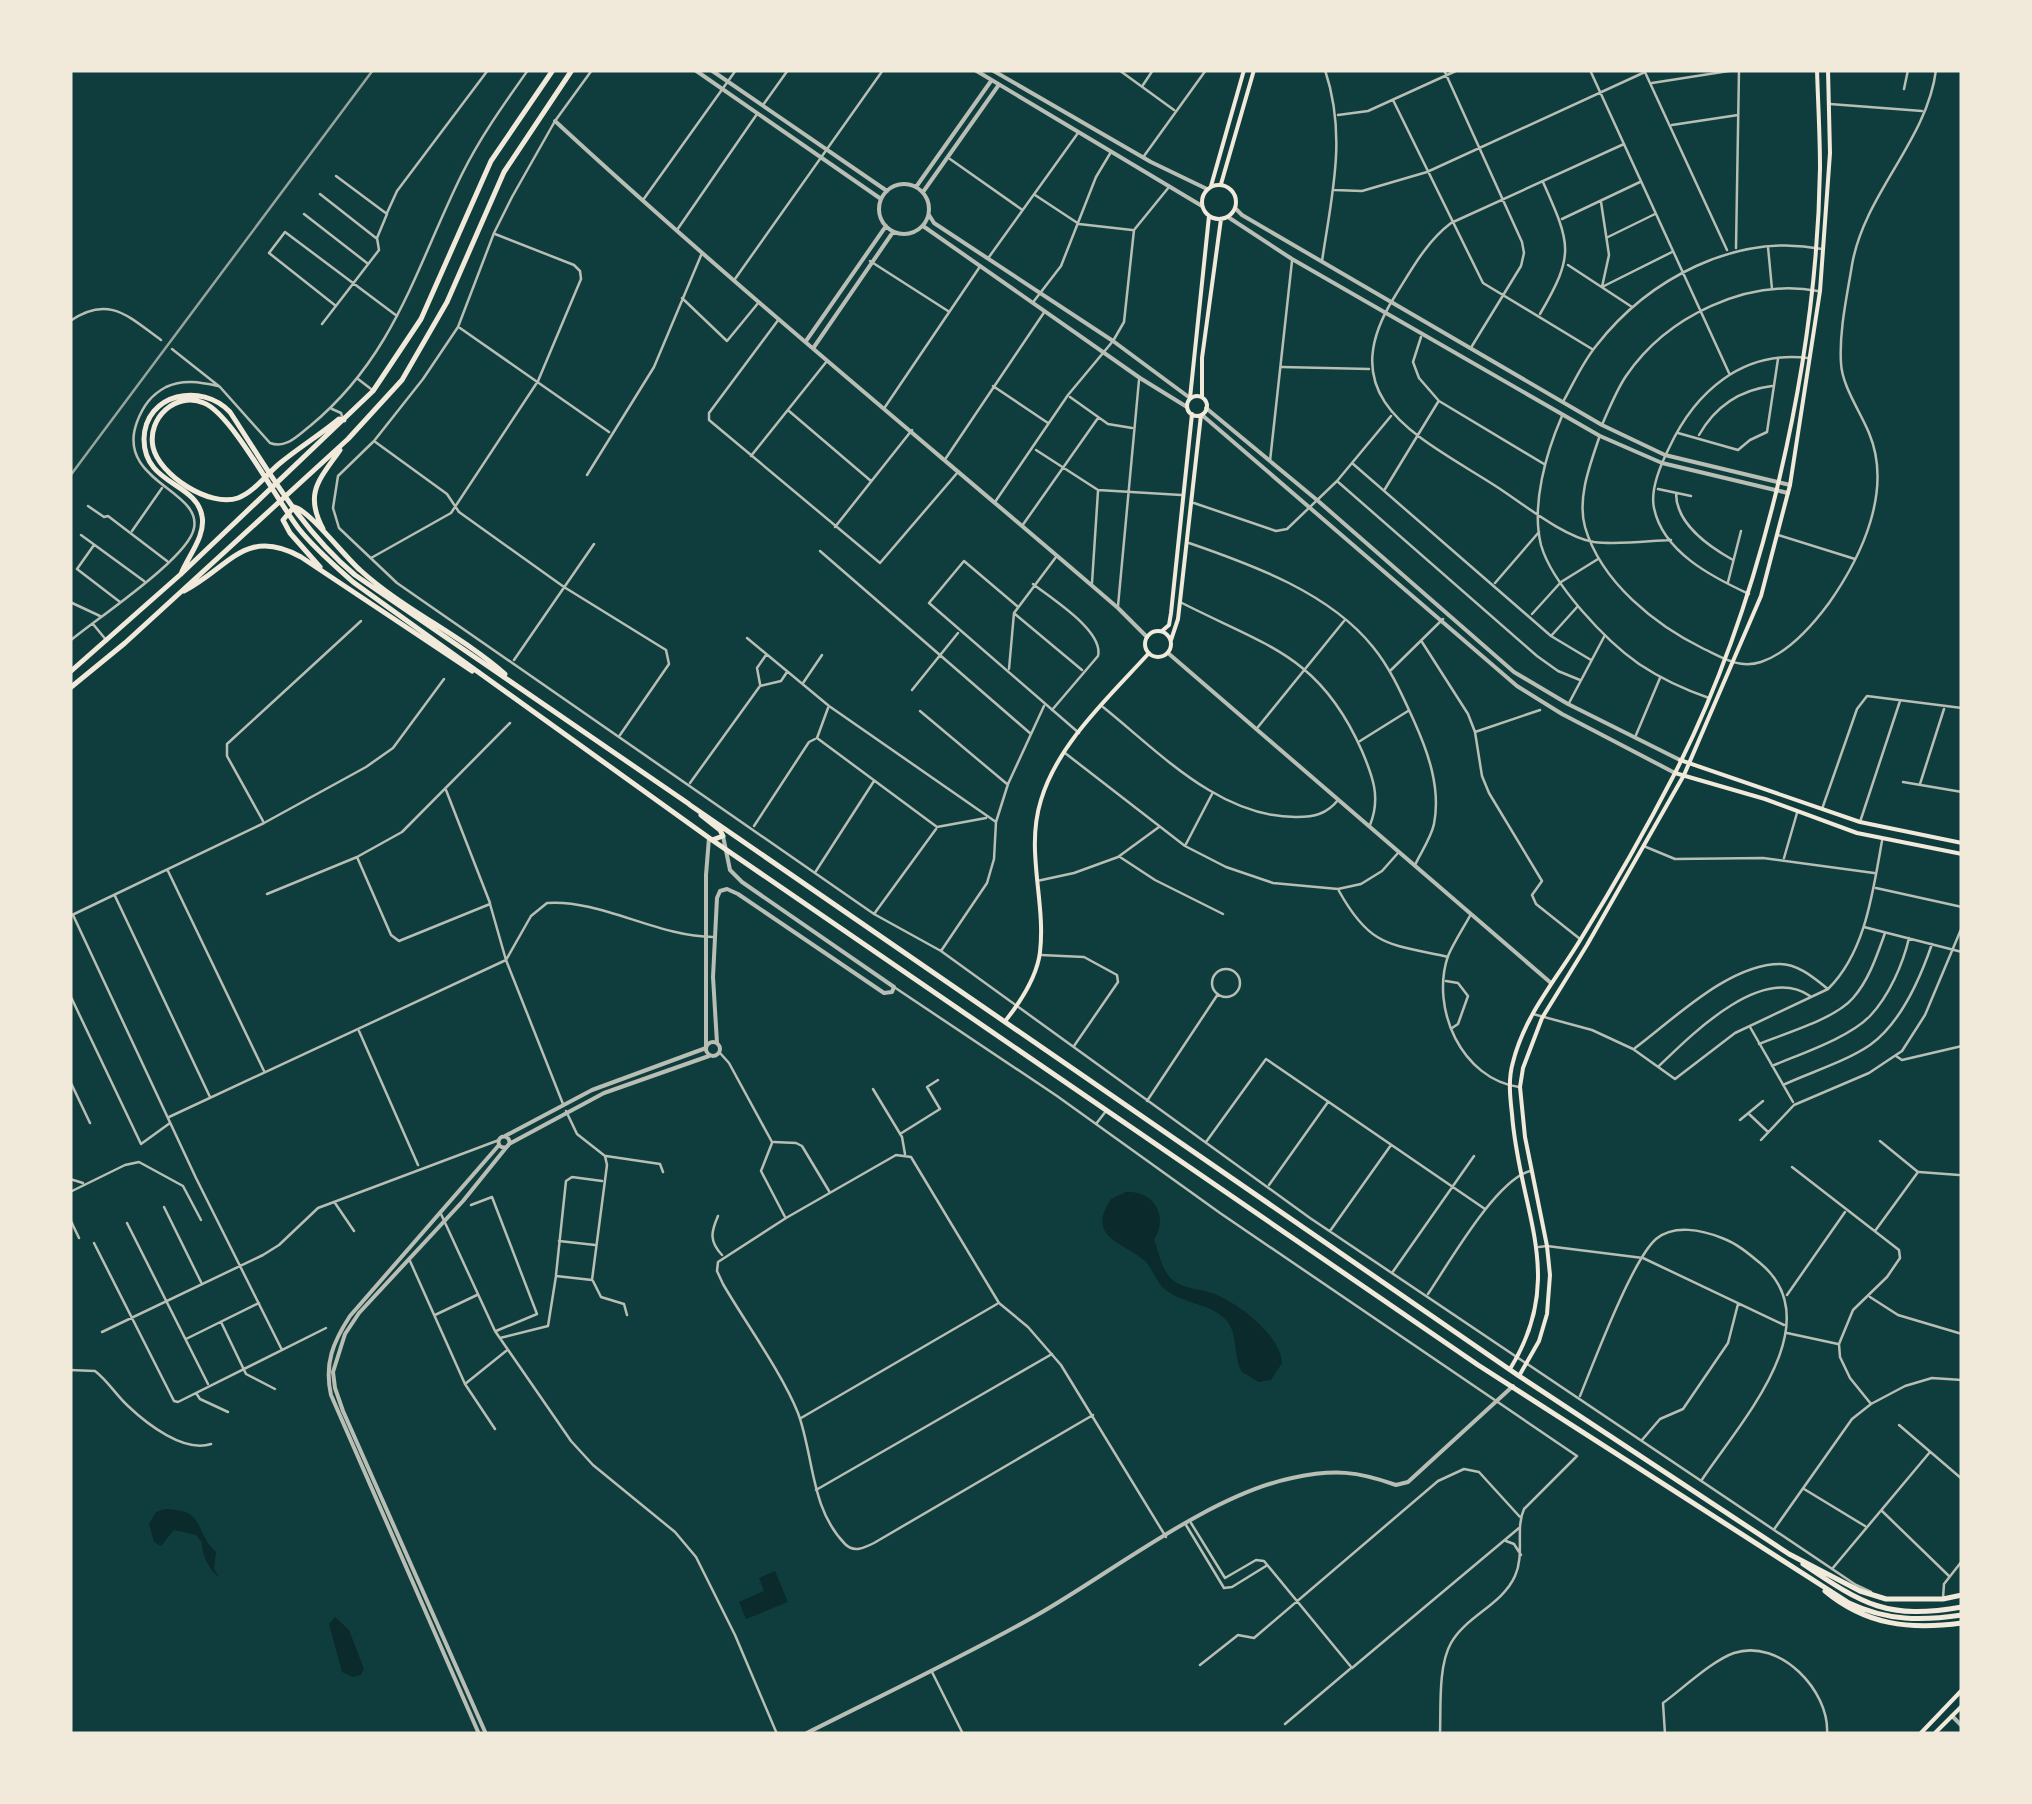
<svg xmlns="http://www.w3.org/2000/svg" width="2032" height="1804" viewBox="0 0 2032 1804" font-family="Signika,sans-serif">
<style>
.water{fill:#0a2a2b}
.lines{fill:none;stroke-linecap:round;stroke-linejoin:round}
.minor{stroke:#b8beb3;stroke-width:2.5}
.tertiary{stroke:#b8beb3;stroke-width:4}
.secondary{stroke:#f1e9da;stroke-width:4}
.primary{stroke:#f1e9da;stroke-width:4}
.trunk{stroke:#f1e9da;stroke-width:5}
.rail{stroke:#97a49c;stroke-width:2.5}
</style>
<rect width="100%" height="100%" fill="#0f3d3e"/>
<path class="water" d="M1126 1192C1154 1190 1169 1216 1154 1240 1160 1253 1160 1270 1174 1281 1185 1289 1200 1289 1212 1293 1237 1302 1281 1335 1282 1363L1271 1380 1259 1382 1242 1372C1233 1357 1238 1332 1226 1320 1211 1304 1188 1304 1170 1293 1157 1286 1155 1272 1146 1262 1124 1241 1085 1239 1111 1199Z
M165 1509C207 1510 192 1529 216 1552L214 1569 219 1577C209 1570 201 1553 202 1542L196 1535 174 1530 161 1546 154 1542 149 1524 156 1512Z
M775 1571 788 1602 746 1619 739 1602 764 1591 759 1578Z
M335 1617 349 1630 364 1669 361 1675 353 1677 342 1672 329 1624Z"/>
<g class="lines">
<path class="minor" d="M592 70 555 121 512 197 494 233 458 327 423 379 374 441 338 476 333 508 339 528 397 583 874 914 941 951 1310 1218 1856 1585 1871 1592
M1119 70 1174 110
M1444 70 1522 242 1524 253 1521 266 1472 346
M1590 70 1729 373
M1644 70 1727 250
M1652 83 1735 70
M1143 85 1153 70
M1904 89 1908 70
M1393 100 1483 283 1592 349
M1830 104 1922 111
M763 105 788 70
M1338 115 1368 111 1458 70
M1672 125 1738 115
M1624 144 1451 223C1426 242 1412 269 1395 296 1330 399 1417 436 1494 485 1521 502 1563 537 1594 542 1618 545 1647 541 1671 540
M1144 156 1206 70
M950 159 1021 209
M1334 190 1362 191 1427 172 1645 72
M320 194 376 238
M1035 195 1079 224 1132 230
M643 200 736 70
M1601 202 1609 255 1602 287
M387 213 397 191 488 70
M304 214 367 263
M1562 219 1640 182
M677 230 757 114
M1608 237 1655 214
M1768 247 1772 289
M1736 248 1739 70
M989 257 1078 133
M870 261 948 311
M1322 261C1332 194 1347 136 1325 70
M1568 265 1632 307
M735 279 883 70
M1604 286 1672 252
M682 298 727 341 759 302
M1034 301 1061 266 1096 177 1111 152
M336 306 269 253 285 232 397 316
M1540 314C1575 254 1571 245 1543 182
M779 319 709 413V420L880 563 958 472
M70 321C109 294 129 317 161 340
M322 324 379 250 377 238 387 214 336 176
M460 328 609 432
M1421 337 1413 362 1419 378 1439 401 1544 464
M172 349 220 387 270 443C286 449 297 436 310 426 395 356 416 267 462 174 481 136 504 104 528 70
M1282 367 1369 369
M358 379 371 389
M993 386 1048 423
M1070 397 1108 424 1132 428
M1564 400C1574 382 1583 362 1596 346 1648 279 1736 232 1822 249
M885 407 979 268
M332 409 341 413 343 419
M789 411 871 481
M1562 416C1546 453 1531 505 1541 545 1552 584 1606 641 1639 664 1660 678 1686 690 1709 698
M1602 425C1609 409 1616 391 1626 376 1667 316 1747 278 1818 291
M1678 433 1738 450 1750 440 1767 432 1778 359
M1699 435C1715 407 1739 390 1772 386
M1599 438C1590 465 1577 498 1585 527 1601 582 1655 625 1704 649 1723 658 1739 669 1761 662 1788 653 1812 626 1829 603 1862 556 1893 490 1869 433 1860 411 1842 386 1841 363 1839 331 1847 296 1852 265 1864 194 1927 141 1936 70
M374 441 447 494 459 512 564 587 666 650 669 664 620 735
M1036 450 1098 490 1181 495
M751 456 827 361
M946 458 1045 311
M1270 461 1292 261
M1352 463 1551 636 1591 660
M587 475 654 367 702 253
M1337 481 1537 656 1558 671 1580 680
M1385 489 1438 402
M1658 489 1691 496
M1676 493C1676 524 1708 546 1733 560
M995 502 1068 395 1113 341 1124 322 1134 230 1169 187
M1194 503 1276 531 1287 529 1337 481 1391 416
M88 506 104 517 108 516 167 561
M1022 526 1098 418
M835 527 912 430
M132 531 162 488
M81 535 144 581
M1778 535 1855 559
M1189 543C1253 565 1330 593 1373 647 1391 669 1402 695 1414 721 1428 752 1441 788 1434 824 1431 838 1421 852 1415 865
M94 545 77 569 120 602
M820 551 1031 734
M371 558 451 513 538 381 581 279 580 271 574 265 495 234
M1728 582 1741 531
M1092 583 1098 491
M1495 583 1539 532
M1033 584C1052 599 1104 631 1098 656L1052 710
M1749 594C1712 577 1663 552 1654 508 1650 490 1661 464 1669 448 1695 392 1742 350 1808 358
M70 602 100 616
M1180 602C1266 646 1320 655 1362 751 1373 777 1381 798 1370 825
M1017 606 964 561 929 603 1079 733
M1118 606 1139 380
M1015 614 1082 670
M1532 614 1561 582 1598 559
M93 624 107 641
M1551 636 1578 606
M747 638 829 706 996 822
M70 641C96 619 189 558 194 528 202 490 115 481 137 422 143 406 151 395 166 387 183 379 200 382 218 386
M1422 642 1468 714 1475 732 1482 776 1489 793 1542 881 1532 895 1536 904 1580 939
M514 660 594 544
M1009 669 1014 613 1056 557
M1390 671 1443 619
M803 683 822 655
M760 684 757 668 766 655
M912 690 958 633
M1569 703 1605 635
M1103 707C1159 752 1220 818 1297 817 1314 817 1327 814 1338 800
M828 708 817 738 937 827 986 818
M920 711 1007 784
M1258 727 1344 621
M1475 732 1540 710
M1636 735 1660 678
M1360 741 1408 711
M1065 753 1185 846 1226 867 1273 883 1338 889 1361 884 1382 871 1398 853
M1903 782 1962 792
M690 783 760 686 781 681 787 672
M1920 784 1944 709
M446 790 490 903
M1822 809 1857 709 1867 696 1962 708
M263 821 227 756V744L361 621
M1860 822 1900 701
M754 826 809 742 815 739
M1186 844 1212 794
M1646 847 1675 859 1763 858 1874 873
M357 857 391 935 399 941 490 904 506 960 563 1104
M1120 857 1155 880 1223 914
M1784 858 1797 813
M168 871 264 1071
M816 871 874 781
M1037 881 1074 873 1118 857 1159 827
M1876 888 1962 907
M1339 891C1370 947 1389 944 1448 957
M267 894 357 857 402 832 510 723
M115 896 210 1097
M874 914 936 829
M1471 914C1464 927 1454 942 1448 956 1430 1009 1462 1079 1519 1087
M73 915 196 1178 282 1350
M70 916 264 823 366 767 393 748 444 679
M1864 927 1962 952
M941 951 987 883 994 859 996 822 1008 784 1044 706
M1041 955 1084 957 1117 975 1118 982 1074 1046
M1212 983a14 14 0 1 1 28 0a14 14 0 1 1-28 0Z
M1446 981 1458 983 1468 996 1458 1024 1452 1028
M894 987 1057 1096 1220 1213 1577 1456 1524 1509C1515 1529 1525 1554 1515 1576 1502 1605 1466 1616 1451 1643 1438 1666 1441 1707 1440 1734
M70 995 141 1144 170 1123
M1533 1014 1592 1030 1633 1049 1675 1079 1735 1033 1828 989C1866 952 1873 890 1882 841
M1750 1027 1793 1102
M359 1031 418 1165
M1759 1044C1786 1033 1835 1019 1853 998 1869 980 1877 955 1885 933
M1635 1048C1674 1019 1729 964 1780 964 1798 964 1814 978 1828 989
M720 1053 729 1063 772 1142
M1896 1056 1902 1060 1962 1046
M1772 1066C1800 1054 1849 1038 1870 1016 1889 996 1903 964 1909 938
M1658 1067C1691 1035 1762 963 1810 996
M70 1081 90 1123
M1783 1085C1811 1072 1845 1062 1870 1045 1901 1023 1920 979 1932 944
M873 1089 902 1137 905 1154
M1147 1101 1218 994
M1749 1114 1768 1132
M169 1117 506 960 531 916 547 903C600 899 658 937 713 937
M1740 1120 1763 1101
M1096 1124 1106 1111
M900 1134 940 1109 927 1087 938 1080
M1761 1140 1794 1105 1869 1073 1902 1051 1925 1015 1962 927
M774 1142 796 1143 802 1146 829 1191
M1206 1142 1266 1059 1485 1209
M772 1143 761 1171 785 1217
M606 1156 660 1164 663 1172
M1792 1167 1899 1250 1900 1258 1887 1277 1853 1310 1839 1344 1840 1357 1850 1378 1871 1404
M1919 1172 1959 1175
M70 1179 83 1183
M1269 1185 1328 1102
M70 1192 125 1165 139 1162 183 1186 201 1220
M335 1203 354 1231
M471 1205 492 1197 537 1314 496 1331
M164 1207 201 1282
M441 1214 495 1331 571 1441 593 1465 675 1532 696 1557 735 1635 777 1734
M718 1216C711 1232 709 1241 722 1255
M70 1219 79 1238
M127 1223 208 1384
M1330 1231 1391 1145
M1875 1231 1918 1172 1880 1141
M559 1241 595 1245
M94 1243 174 1401 178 1402 326 1328
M1539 1247 1547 1246 1643 1258 1784 1325
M410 1261 465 1384 495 1429
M1392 1273 1474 1156
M556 1275 566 1181 572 1177 602 1181
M593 1281 601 1297 624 1304 627 1315
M1428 1294C1449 1263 1496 1180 1530 1171
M1787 1295 1845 1212
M1870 1297 1898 1315 1962 1334
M435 1315 477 1295
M221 1322 246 1374 275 1389
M102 1332 263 1255 279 1245 318 1208 499 1140
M1787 1333 1838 1344
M500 1338 548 1326 556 1276 592 1280 607 1165 605 1156 577 1134 566 1111
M186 1339 259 1303
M70 1370 95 1371C108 1381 116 1395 128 1406 147 1424 184 1453 211 1444
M465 1384 506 1351
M196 1393 200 1399 228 1412
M1580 1396C1594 1362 1632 1260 1656 1239 1674 1224 1702 1230 1722 1238 1736 1243 1748 1253 1760 1263 1833 1323 1738 1425 1701 1481
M1093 1415 874 1543C864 1548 854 1553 845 1544 810 1508 814 1456 798 1413 782 1373 745 1322 723 1284L717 1271 718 1262 786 1218 896 1155 911 1157 999 1303 1028 1327 1061 1365 1166 1537
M801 1418 997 1304
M1899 1425 1962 1479
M1642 1440 1660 1419 1683 1409 1728 1343 1738 1304
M1804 1489 1865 1526
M816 1490 1052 1354
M1882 1511 1949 1576
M1191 1523 1225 1578 1256 1560 1264 1561 1352 1668 1519 1528
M1186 1525 1224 1588 1232 1587 1266 1566
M1775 1528 1852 1419 1871 1404 1905 1386 1932 1378 1962 1380
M1506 1541 1514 1544 1521 1555
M1832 1569 1930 1452
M1943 1598 1944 1584 1962 1561
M1200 1665 1238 1635 1254 1638 1438 1481 1464 1469 1479 1472 1520 1517
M932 1672 963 1734
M1285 1724 1350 1669
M1665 1734 1663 1703C1682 1689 1713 1660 1734 1653 1780 1638 1830 1691 1827 1734"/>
<path class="tertiary" d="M695 70 881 199
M711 70 887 191
M975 70 1202 206
M992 70 1151 162 1207 189
M555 121C737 289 930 446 1118 608L1147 637
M879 209a25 25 0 1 1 50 0a25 25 0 1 1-50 0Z
M916 187 991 81
M923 192 998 86
M1235 208 1242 215 1602 425 1665 455 1790 485
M929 215 934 223 1113 341 1190 398
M1228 217 1292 259 1600 436 1662 463 1788 493
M923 226 1140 378 1187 407
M806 341 886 226
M814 347 893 232
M1206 408 1317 500 1514 672 1568 704 1680 760
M1202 415 1517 686 1562 714 1675 773
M1168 653 1551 983
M706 1049a7 7 0 1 1 14 0a7 7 0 1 1-14 0Z
M717 1043 713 977 717 898 720 891 727 889 738 894 884 993 892 992 894 987 742 882 730 870 723 836
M505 1136 592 1090 706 1048V875L709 838
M498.5 1142a5.5 5.5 0 1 1 11 0a5.5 5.5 0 1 1-11 0Z
M1952 1716 1962 1726
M479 1734 331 1395C324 1364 333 1342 350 1316L499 1145
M486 1734 343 1411 335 1388 333 1372 345 1334 359 1313 463 1201 509 1144 604 1093 709 1056
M805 1734C882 1695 961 1658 1037 1615 1111 1573 1209 1495 1292 1478 1334 1469 1357 1471 1396 1485L1408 1482 1513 1386"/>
<path class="secondary" d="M1221 184 1254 70
M1202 202a17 17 0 1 1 34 0a17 17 0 1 1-34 0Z
M1211 186 1244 70
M1187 406a10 10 0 1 1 20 0a10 10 0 1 1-20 0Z
M1202 397V358L1221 219
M1190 398 1209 216
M1162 631 1169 625 1171 613 1192 414
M1145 644a13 13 0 1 1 26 0a13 13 0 1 1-26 0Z
M1171 640 1178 619 1201 415
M1680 760 1860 822 1962 843
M1675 773 1765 799 1857 833 1962 854
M1006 1020C1021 1001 1037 977 1040 952 1046 901 1025 851 1041 800 1058 743 1110 696 1149 653
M1510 1369C1568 1276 1519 1211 1512 1114 1510 1097 1508 1079 1513 1062 1525 1014 1557 979 1582 937 1615 884 1646 829 1675 773 1763 600 1817 362 1820 168 1820 135 1818 103 1817 70
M1519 1376 1539 1341 1547 1314 1550 1275 1547 1246 1525 1137 1520 1087 1523 1068 1542 1018 1587 945 1684 775 1761 596 1790 485 1820 291 1830 153 1828 70"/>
<path class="primary" d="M1920 1734 1962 1690
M1934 1734 1962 1706"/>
<path class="trunk" d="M344 420 339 419C320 435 298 448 279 464 266 475 254 492 238 498 210 508 159 475 153 447 147 418 176 391 204 403 232 414 277 501 299 529 315 549 334 565 353 582L712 840 1478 1365 1849 1603C1887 1621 1922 1621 1962 1615
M323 529C304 493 319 480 340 450
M320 567 290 533 283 520 294 507C309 510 345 557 360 570 404 610 461 635 505 674
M181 574C188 556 206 536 202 516 196 482 144 485 144 439 145 393 202 382 230 412 268 470 301 530 355 575L689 804
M184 591C229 568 245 526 301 557L472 671
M70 672 181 574 373 391 421 319 491 161 553 70
M70 688 125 643 348 439 402 380 447 302 504 172 572 70
M690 805 1519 1376 1789 1554 1860 1591 1886 1599H1943L1962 1595
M701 815 720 830 723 836 712 840
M1803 1564C1864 1605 1887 1620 1962 1607
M1825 1591C1866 1625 1909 1630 1962 1623"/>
<path class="rail" d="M70 476 373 70"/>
</g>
<rect width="2032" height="1804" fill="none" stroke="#f1e9da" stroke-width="145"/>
</svg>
